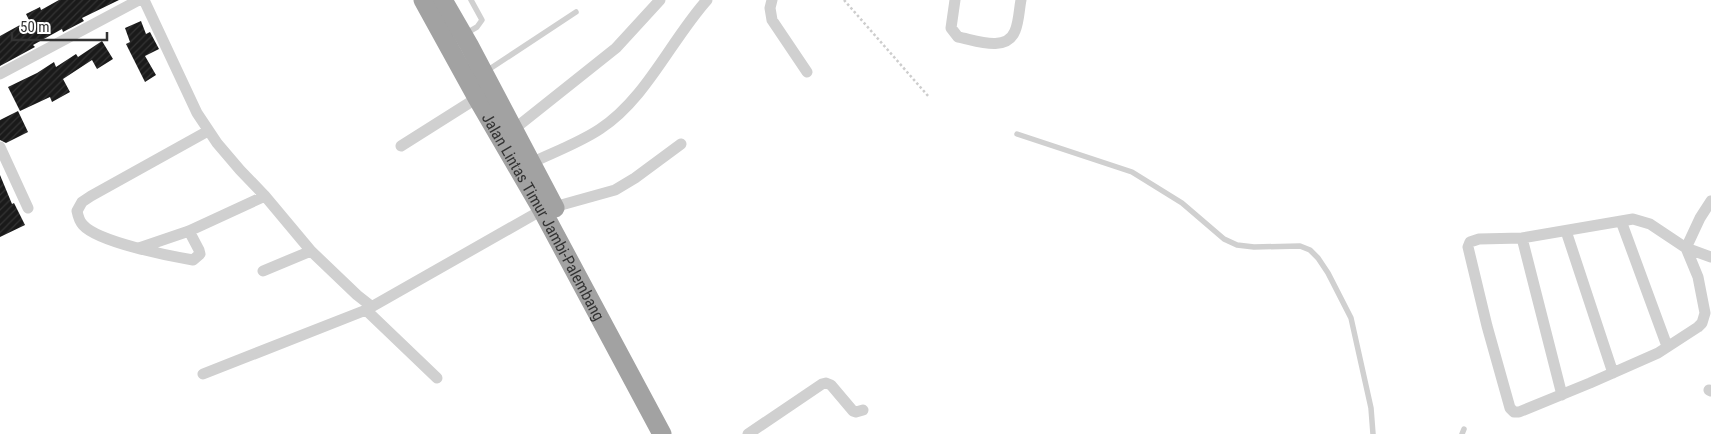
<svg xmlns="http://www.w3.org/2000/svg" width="1711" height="434" viewBox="0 0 1711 434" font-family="'Roboto Condensed',sans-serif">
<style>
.building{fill:url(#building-hatch)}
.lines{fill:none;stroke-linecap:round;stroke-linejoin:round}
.path{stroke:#cdcdcd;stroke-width:2.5;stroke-dasharray:2.5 2.5;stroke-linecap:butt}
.service{stroke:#d0d0d0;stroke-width:5.5}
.minor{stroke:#d0d0d0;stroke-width:11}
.trunk{stroke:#a2a2a2;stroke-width:19}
.labels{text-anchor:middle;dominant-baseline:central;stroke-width:5;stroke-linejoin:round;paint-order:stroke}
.street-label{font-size:16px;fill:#333;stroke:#fff}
</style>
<defs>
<pattern id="building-hatch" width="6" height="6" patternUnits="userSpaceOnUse" patternTransform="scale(1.25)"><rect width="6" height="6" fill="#1a1a1a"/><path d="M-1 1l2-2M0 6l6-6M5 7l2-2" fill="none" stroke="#333"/></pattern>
</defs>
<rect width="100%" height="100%" fill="#fff"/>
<path class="building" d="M59 0H119L82 18 84 21 63 32 62 29 33 45 35 47 0 66V36L29 20 26 14 40 7 41 10Z
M141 21 146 34 150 32 159 49 145 56 156 75 145 82 126 44 130 42 125 28Z
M102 41 113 59 97 69 92 60 63 79 70 92 52 102 50 97 20 111 8 87 37 73 54 62 56 67 76 54 78 57Z
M18 111 28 132 6 143 0 140V120Z
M0 175 12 204 14 203 25 225 0 237Z"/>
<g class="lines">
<path class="path" d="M844 0 929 97"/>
<path class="service" d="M465 34 477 27 482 20 471 0
M485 72 576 12
M1017 134 1132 172 1182 203 1224 239 1237 245 1254 247 1300 246 1310 250 1318 258 1328 273 1351 318 1371 408 1373 434
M1462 434 1464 429"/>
<path class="minor" d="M144 0 197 113 217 143 240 170 265 196 311 251 357 295 371 306
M772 0 770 8 772 20 807 72
M955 0 951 28 958 37C975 40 1006 53 1015 31 1019 22 1019 10 1021 0
M0 74 139 0
M513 130 616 48 660 0
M401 146 477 98
M0 147 28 208
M531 163C554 152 579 143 600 129 646 99 671 40 707 0
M1711 201 1700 218 1686 248 1698 277 1705 313 1702 323 1698 327 1658 353 1590 383 1519 412H1514L1510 408 1487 326 1468 247 1470 242 1479 239 1522 238 1633 219 1650 224 1686 248 1711 257
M554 207 615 190 635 178 681 144
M1621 221 1667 346
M189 231 199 250 200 254 193 260C169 256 98 242 83 225 79 221 78 216 77 211L82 202 91 196 208 131
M1566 231 1613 373
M1522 238 1562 395
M139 248 189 231 265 196
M263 271 311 251
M366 310 437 378
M203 374 366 310 542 210
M1709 390 1711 391
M748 434 822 384 826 383 831 385 853 411 856 412 863 410"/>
<g class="trunk">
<path id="s1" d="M423 0 477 98 542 210 662 434"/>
<path d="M443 0 469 45 555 208"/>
</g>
</g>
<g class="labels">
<g class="street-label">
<text stroke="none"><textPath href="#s1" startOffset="248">Jalan Lintas Timur Jambi-Palembang</textPath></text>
</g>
</g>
<path d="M12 32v8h95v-8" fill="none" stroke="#333333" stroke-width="2.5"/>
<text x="20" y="32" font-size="15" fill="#333333" stroke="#ffffff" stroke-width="4" paint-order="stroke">50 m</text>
</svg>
